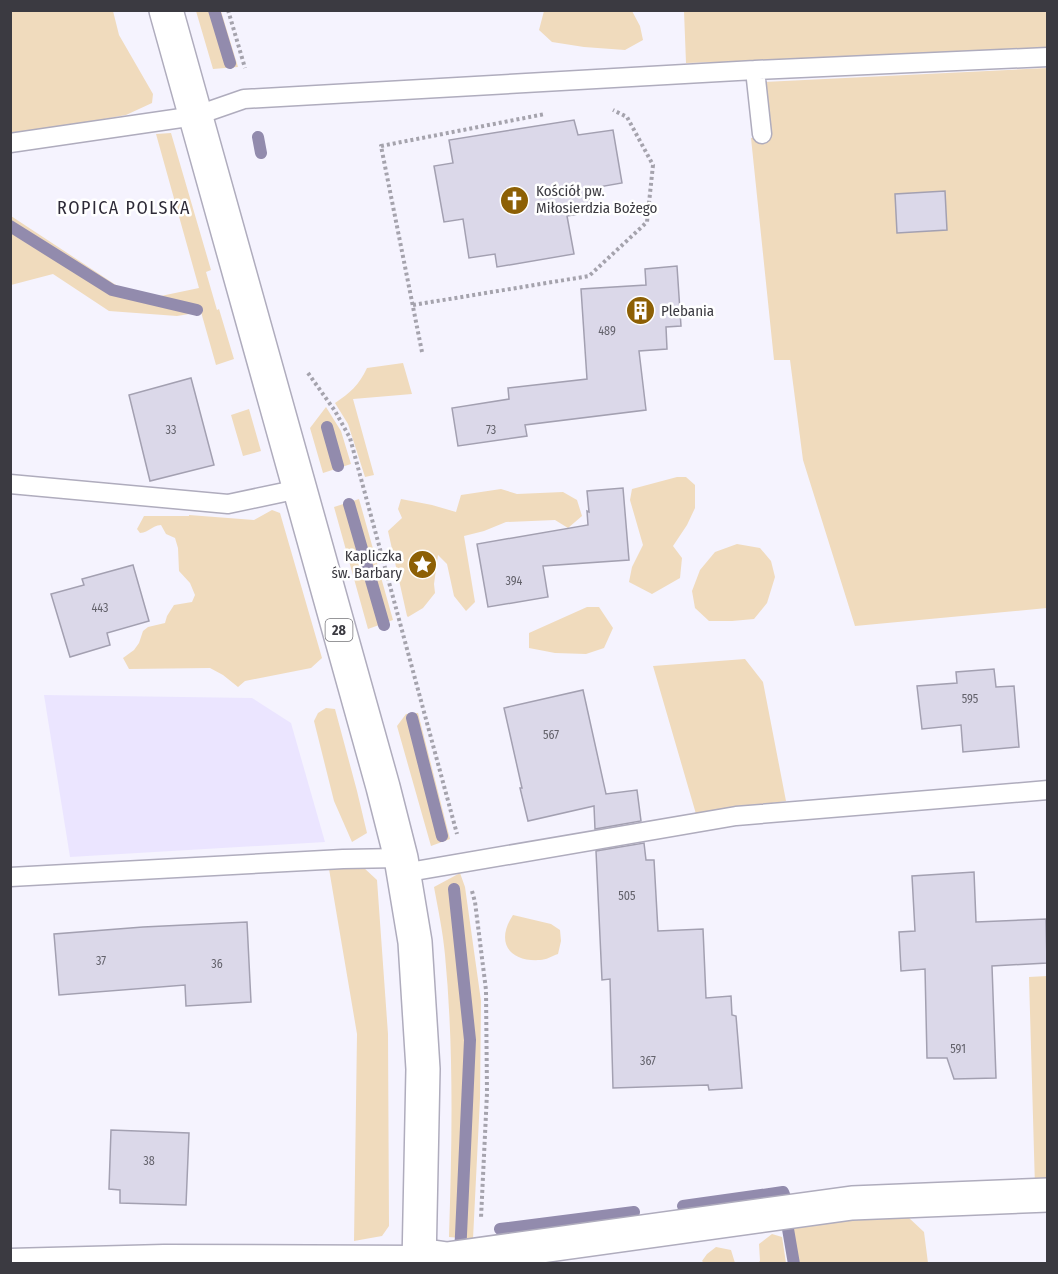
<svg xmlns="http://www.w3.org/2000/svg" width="1058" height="1274" viewBox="0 0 1058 1274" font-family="'Fira Sans Condensed',sans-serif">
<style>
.built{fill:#ebe5ff}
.green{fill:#f0dbbd}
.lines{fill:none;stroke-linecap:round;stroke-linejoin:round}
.stream{stroke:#928bad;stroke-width:12}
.building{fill:#dbd8e9;stroke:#a3a0b1;stroke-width:1.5}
.lane-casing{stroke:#afacbd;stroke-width:21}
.street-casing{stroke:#afacbd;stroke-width:36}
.primary-casing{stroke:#afacbd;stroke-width:36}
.path{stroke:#a5a3ad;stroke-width:4;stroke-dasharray:3 3;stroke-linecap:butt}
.lane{stroke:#fff;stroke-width:18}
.street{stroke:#fff;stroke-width:33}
.primary{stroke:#fff;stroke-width:33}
.labels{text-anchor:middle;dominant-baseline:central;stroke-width:5;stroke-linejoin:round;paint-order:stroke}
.number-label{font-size:12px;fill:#63626b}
.shield{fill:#fff;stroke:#76757a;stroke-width:1.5}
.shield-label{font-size:14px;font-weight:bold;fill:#3b3a41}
.poi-label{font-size:15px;fill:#3b3a41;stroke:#fff;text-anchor:start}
.quarter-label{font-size:18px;letter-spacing:1.5px;fill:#2d2a37;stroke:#fff}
</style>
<rect width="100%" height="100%" fill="#f5f3fe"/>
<path class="built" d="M44 695 252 698 291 723 325 842 70 857Z"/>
<path class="green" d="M11 11H113L119 35 153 94 152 103 126 115 11 136Z
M196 11H221L238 67 213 69Z
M544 11H632L640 26 643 40 625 50 584 47 552 42 539 30Z
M684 11H1047V53L686 63Z
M1047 68V608L855 626 803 460 790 360H774L751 138 770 135 764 82Z
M171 133 211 270 206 272 217 310 219 309 234 359 216 365 201 312 177 316 109 311 53 274 11 285V216L119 287 156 297 199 288 156 134Z
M403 363 412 394 353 399 374 475 365 477 348 424 335 403C350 393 359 385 367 368Z
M326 407 341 431 351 464 323 473 310 428Z
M249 409 261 451 243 456 231 415Z
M677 477H686L695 485V508L687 525 673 546 682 558 680 578 652 594 629 582 632 567 643 545 630 500 632 489Z
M501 489 517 494 563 492 577 500 582 516 568 528 555 520 506 522 484 531 464 536 475 602 466 611 454 596 447 564 438 555 434 584 435 593 423 608 408 617 407 616 388 531 402 518 398 509 401 499 432 505 456 512 461 495Z
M359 499 393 620 368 629 334 507Z
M272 510 280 513 322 658 311 668 245 681 238 687 223 675 210 668 129 669 123 658 134 650 139 643 143 631 148 627 165 623 167 616 174 605 192 602 195 595 190 583 179 571 178 548 175 538 166 534 161 525C151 526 150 532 140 533L137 529 144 516H189V515L254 520Z
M737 544 760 548 771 561 775 577 767 603 754 619 732 621H709L695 608 692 591 700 570 715 552Z
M587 607H599L613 628 604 648 586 654 555 653 529 648V633Z
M745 659 763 682 786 801 696 814 653 666Z
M326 708 335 709 357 791 367 833 352 842 334 801 314 721 318 713Z
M418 713 450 839 431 846 397 726 406 714Z
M363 867 377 880 388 1034 389 1226 382 1236 354 1241 357 1034 329 869Z
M460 873 465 887 481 1001 480 1098 473 1239 449 1237C452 1143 454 1049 445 955 443 932 438 909 434 887Z
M513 915 551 924 560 930 561 941 558 954C552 956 546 960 540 960 509 962 495 942 513 915Z
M1047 976V1186L1035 1187 1029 977Z
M908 1217 924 1232 928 1263H791L784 1221Z
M772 1234 782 1237 786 1263H758L760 1261 759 1244Z
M716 1247 731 1250 735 1263H704L702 1261 707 1254Z"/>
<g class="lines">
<path class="stream" d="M214 10 230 63
M258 137 261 153
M10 226 112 290 197 310
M327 427 338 466
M349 504 384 625
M412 718 442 836
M454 889 470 1040 460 1256
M683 1206 783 1192 785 1197
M500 1229 634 1212
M788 1229 794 1264"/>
</g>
<path class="building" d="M574 120 578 135 613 130 622 183 587 189 591 212 567 216 574 254 497 267 495 254 469 258 463 219 444 222 434 166 453 163 449 140Z
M945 191 947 230 897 233 895 194Z
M677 266 681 326 666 327 667 349 639 351 646 410 525 425 527 436 458 446 452 408 509 399 508 388 587 379 581 289 646 285 645 269Z
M191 378 214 465 150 481 129 395Z
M623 488 629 560 543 566 548 597 488 607 477 544 588 525 587 511 589 512 587 491Z
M133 565 149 621 107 633 110 645 70 657 51 594 84 585 82 579Z
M994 669 996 687 1014 686 1019 747 963 752 961 725 922 729 917 686 957 683 956 672Z
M583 690 606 794 637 790 641 821 595 829 594 806 528 821 520 788H522L504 708Z
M644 843 646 860H654L658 931 703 929 706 998 731 996 732 1015 736 1016 742 1088 709 1090 708 1085 613 1088 610 979 602 980 596 851Z
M974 872 976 922 1046 919 1047 963 992 966 996 1078 954 1079 947 1058H927L925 969 901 971 899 932 915 931 912 876Z
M247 922 251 1002 186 1006 185 985 59 995 54 934 143 927Z
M111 1130 189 1133 186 1205 120 1203V1190L109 1189Z"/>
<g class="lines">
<defs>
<path id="lane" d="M755 70 762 134
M10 143 195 116 244 99 755 70 1048 57
M10 484 228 504 299 489
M403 873 736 816 1048 790
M10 877 343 859 401 858
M10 1258 164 1254 419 1255"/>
<path id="street" d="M419 1255 447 1259 852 1203 1048 1195"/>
<path id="primary" d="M166 10 383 787 401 858 415 942 423 1069 419 1264"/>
</defs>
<use href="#lane" class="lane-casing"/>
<use href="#street" class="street-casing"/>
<use href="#primary" class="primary-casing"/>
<path class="path" d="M228 10 245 68
M413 305 589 276 647 222 653 165 627 117 613 110
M422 352 381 146 545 114
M308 373 335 411 350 438 457 834
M472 891 475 902 486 990 487 1093 481 1218"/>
<use href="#lane" class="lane"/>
<use href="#street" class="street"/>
<use href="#primary" class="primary"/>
</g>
<defs>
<symbol id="church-disc" viewBox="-11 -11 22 22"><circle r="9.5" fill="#8d6005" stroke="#fff"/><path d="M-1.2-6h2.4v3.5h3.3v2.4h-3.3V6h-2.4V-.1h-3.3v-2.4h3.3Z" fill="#fff"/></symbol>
<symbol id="building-disc" viewBox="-11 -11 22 22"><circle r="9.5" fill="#8d6005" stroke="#fff"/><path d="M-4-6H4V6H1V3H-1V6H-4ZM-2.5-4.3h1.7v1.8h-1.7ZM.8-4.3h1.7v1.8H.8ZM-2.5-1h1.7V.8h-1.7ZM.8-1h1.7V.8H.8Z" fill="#fff"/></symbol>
<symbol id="sight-disc" viewBox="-11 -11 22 22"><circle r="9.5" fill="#8d6005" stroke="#fff"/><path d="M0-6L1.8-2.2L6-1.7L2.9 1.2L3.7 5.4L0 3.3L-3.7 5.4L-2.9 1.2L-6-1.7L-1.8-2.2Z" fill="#fff"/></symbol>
</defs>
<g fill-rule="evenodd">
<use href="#church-disc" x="498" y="184" width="33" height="33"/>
<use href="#building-disc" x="624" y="294" width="33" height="33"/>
<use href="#sight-disc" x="406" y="548" width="33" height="33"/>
</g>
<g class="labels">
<g class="number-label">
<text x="607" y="331">489</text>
<text x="171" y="430">33</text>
<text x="491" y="430">73</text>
<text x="514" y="581">394</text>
<text x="100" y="608">443</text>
<text x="970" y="699">595</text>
<text x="551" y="735">567</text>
<text x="627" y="896">505</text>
<text x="101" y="961">37</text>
<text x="217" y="964">36</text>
<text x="958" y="1049">591</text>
<text x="648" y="1061">367</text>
<text x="149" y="1161">38</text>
</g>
<rect class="shield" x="325.5" y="619" width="27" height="22" rx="4.5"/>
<g class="shield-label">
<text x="339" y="630">28</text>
</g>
<g class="poi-label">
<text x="536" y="191">Kościół pw.<tspan x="536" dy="17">Miłosierdzia Bożego</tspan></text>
<text x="661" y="311">Plebania</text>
<text x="402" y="556" text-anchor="end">Kapliczka<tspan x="402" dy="17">św. Barbary</tspan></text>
</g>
<g class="quarter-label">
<text x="124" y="208">ROPICA POLSKA</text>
</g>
</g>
<rect width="1058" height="1274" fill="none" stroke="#3b3a41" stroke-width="24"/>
</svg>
